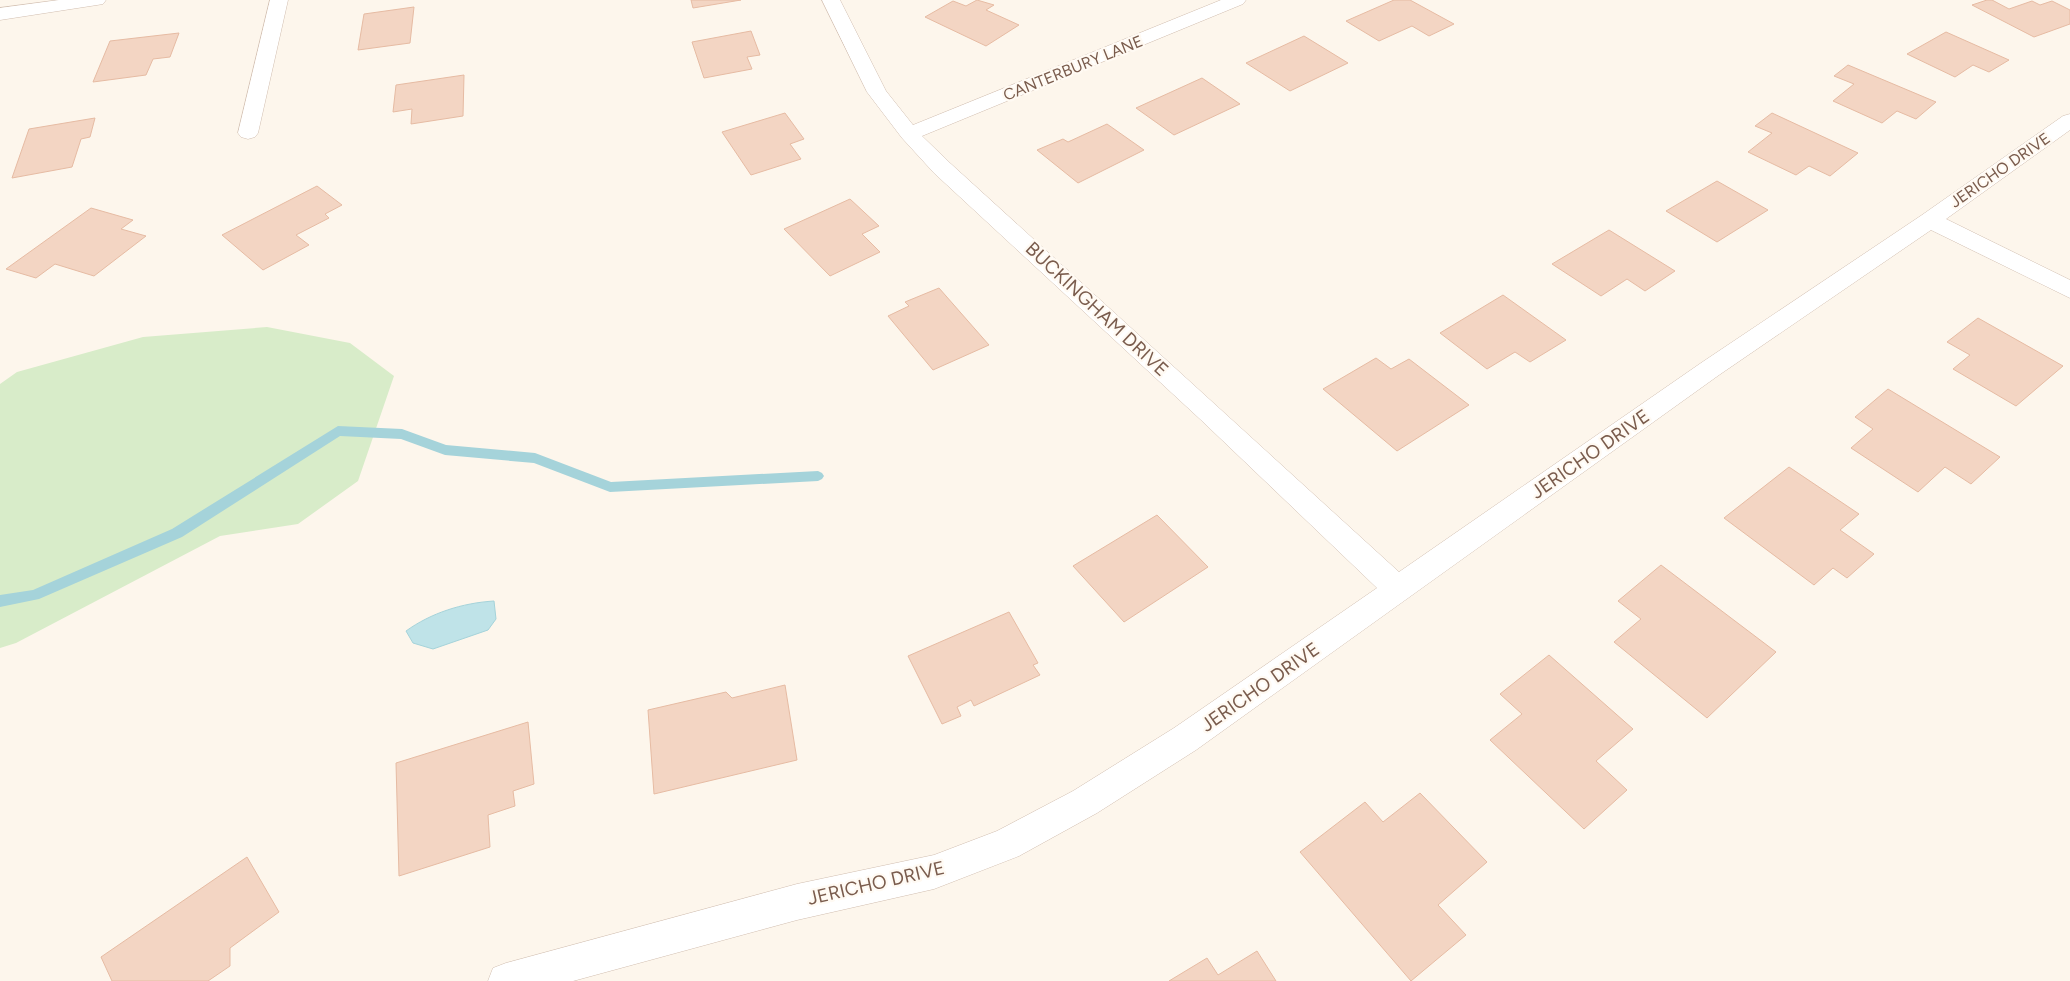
<svg xmlns="http://www.w3.org/2000/svg" width="2070" height="981" viewBox="0 0 2070 981" font-family="Figtree,sans-serif">
<style>
.green{fill:#d8ecc9}
.water{fill:#bfe3e8;stroke:#a5d3da}
.lines{fill:none;stroke-linecap:round;stroke-linejoin:round}
.stream{fill:#a5d3da;fill-rule:evenodd}
.building{fill:#f3d5c3;stroke:#e6bba3}
.street-casing{stroke:#d1beb0;stroke-width:1}
.street{fill:#fff;fill-rule:evenodd}
.labels{text-anchor:middle;dominant-baseline:central;stroke-width:4.5;stroke-linejoin:round;paint-order:stroke}
.far-street-label{font-size:16px;fill:#7a5c4d;stroke:#fffaf3}
.street-label{font-size:19px;fill:#7a5c4d;stroke:#fffaf3}
</style>
<rect width="100%" height="100%" fill="#fdf6ec"/>
<path class="green" d="M267 327 350 343 394 376 358 481 298 524 220 536 16 643 0 648V384L17 372 143 337Z"/>
<path class="water" d="M494 601 496 619 488 630 433 649 413 643 406 631C431 613 462 603 494 601Z"/>
<g class="lines">
<path class="stream" d="M338 426 402 429 446 445 535 453 611 482 818 471 822 473 824 476 822 479 818 481 610 492 534 463 445 455 401 439 340 436 182 537 39 599 0 607V595L33 590 172 529Z"/>
</g>
<path class="building" d="M691 0H741L693 8Z
M977 0 994 5 986 10 1019 25 986 46 925 17 953 1 966 6Z
M1394 0H1410L1454 24 1429 36 1412 26 1379 41 1346 21Z
M1987 0H1992L2009 9 2032 1 2040 5 2052 1 2070 10V24L2034 37 1972 5Z
M414 7 410 43 358 50 364 14Z
M751 31 760 55 747 57 752 69 704 78 692 42Z
M1946 32 2009 60 1989 72 1973 65 1955 77 1907 54Z
M179 33 170 57 153 59 146 75 93 82 110 41Z
M1304 36 1348 63 1290 91 1246 63Z
M1848 65 1936 102 1916 119 1897 111 1882 123 1833 101 1854 84 1834 76Z
M464 75 463 116 411 124 412 109 393 112 396 85Z
M1202 78 1240 104 1174 135 1136 108Z
M785 113 804 139 790 144 801 159 751 175 722 132Z
M1772 113 1858 153 1830 176 1809 166 1796 175 1748 152 1772 133 1755 126Z
M95 118 90 137 81 139 72 167 12 178 29 129Z
M1107 124 1144 150 1078 183 1037 150 1063 139 1068 142Z
M1717 181 1768 210 1717 242 1666 211Z
M317 186 342 205 325 214 329 218 296 235 309 245 263 270 222 235Z
M850 199 879 226 862 234 880 252 830 276 784 229Z
M91 208 133 220 121 229 146 236 94 276 55 264 36 278 6 269Z
M1609 230 1675 271 1645 291 1627 279 1601 296 1552 264Z
M939 288 989 345 933 370 888 316 909 306 905 302Z
M1503 295 1566 340 1530 362 1515 352 1487 369 1440 333Z
M1978 318 2063 366 2016 406 1953 369 1970 355 1947 342Z
M1376 358 1391 369 1409 359 1469 405 1397 451 1323 389Z
M1888 389 2000 457 1971 484 1945 467 1918 492 1851 448 1873 429 1855 417Z
M1789 467 1859 514 1840 530 1874 554 1847 578 1833 568 1814 585 1724 518Z
M1157 515 1208 567 1124 622 1073 566Z
M1661 565 1776 652 1707 718 1614 642 1641 619 1618 601Z
M1009 612 1038 663 1033 665 1040 675 974 706 971 700 957 707 961 716 942 724 908 656Z
M1549 655 1633 729 1596 761 1627 790 1584 829 1490 740 1522 714 1500 694Z
M785 685 797 760 654 794 648 710 726 692 732 698Z
M528 722 534 784 513 791 515 806 488 815 490 847 399 876 396 763Z
M1420 793 1487 862 1438 905 1466 935 1411 981 1300 852 1365 802 1383 822Z
M247 857 279 912 230 948V966L208 981H112L101 957Z
M1257 951 1276 981H1169L1207 958 1218 975Z"/>
<g class="lines">
<defs>
<path id="street" d="M59 0H106L103 4 97 5 0 20V8Z
M270 0H288L258 133 255 137 248 139 241 137 238 133Z
M822 0H840L886 91 913 125 1221 0H1246L1243 4 922 136 950 163 1399 572 1701 363 1922 215 2063 116 2070 114V130L1946 219 2070 280V298L1931 230 1719 375 1196 750 1097 813 1019 856 934 889 797 920 573 981H488L493 968 506 963 797 884 934 855 997 831 1073 791 1174 728 1377 588 1201 420 934 173 902 138 867 92Z"/>
</defs>
<use href="#street" class="street-casing"/>
<use href="#street" class="street"/>
</g>
<g class="labels">
<g class="far-street-label">
<text transform="translate(1073 68) rotate(-22)">CANTERBURY LANE</text>
<text transform="translate(2000 170) rotate(-35)">JERICHO DRIVE</text>
</g>
<g class="street-label">
<text transform="translate(1097 309) rotate(43)">BUCKINGHAM DRIVE</text>
<text transform="translate(1590 454) rotate(-35)">JERICHO DRIVE</text>
<text transform="translate(1260 687) rotate(-35)">JERICHO DRIVE</text>
<text transform="translate(876 883) rotate(-13)">JERICHO DRIVE</text>
</g>
</g>
</svg>
